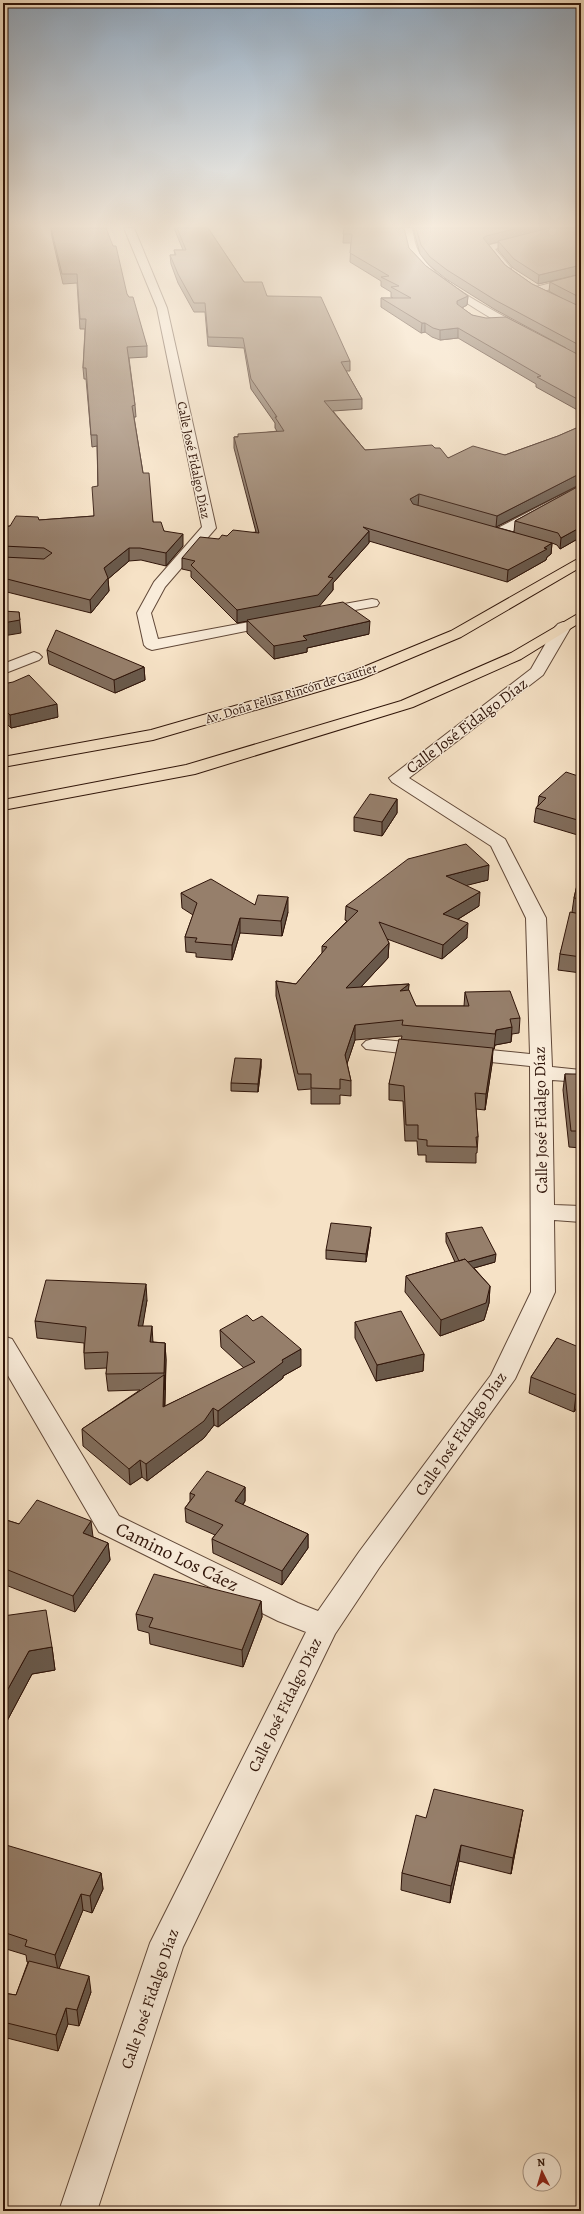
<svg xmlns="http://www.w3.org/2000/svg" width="584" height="2214" viewBox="0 0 584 2214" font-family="Alegreya,serif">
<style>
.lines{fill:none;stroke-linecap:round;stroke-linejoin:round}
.minor-casing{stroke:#614838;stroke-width:2}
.major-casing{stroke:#2f1409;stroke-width:2}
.minor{fill:#f9ecda;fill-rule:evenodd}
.major{fill:#f6e2c6;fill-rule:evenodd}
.wall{fill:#816d5c;stroke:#2f1409;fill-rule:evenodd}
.shaded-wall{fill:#69594b;stroke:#2f1409}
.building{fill:#967f6b;stroke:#2f1409}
.labels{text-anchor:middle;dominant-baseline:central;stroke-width:3;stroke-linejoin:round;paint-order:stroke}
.far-street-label{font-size:13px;fill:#2f1409;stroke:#f9ecda}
.street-label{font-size:16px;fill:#2f1409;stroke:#f9ecda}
.near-street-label{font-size:19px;fill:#2f1409;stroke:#f9ecda}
</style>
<rect width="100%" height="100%" fill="#f6e2c6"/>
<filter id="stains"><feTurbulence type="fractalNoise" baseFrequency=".005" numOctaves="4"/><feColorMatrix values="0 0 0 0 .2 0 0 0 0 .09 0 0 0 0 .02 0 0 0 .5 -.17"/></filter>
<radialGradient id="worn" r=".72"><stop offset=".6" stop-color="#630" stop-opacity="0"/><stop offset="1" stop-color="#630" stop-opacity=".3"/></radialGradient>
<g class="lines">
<defs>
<path id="minor" d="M124 228H134L167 308 216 528 165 587 151 613 158 639 276 617 281 618 283 621 281 624 152 650 147 648 144 645 137 613 154 582 202 527 157 308Z
M402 228H412C414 237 415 247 420 254 436 283 500 314 530 330L531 332 530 334C515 338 431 281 419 267 409 256 405 242 402 228Z
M559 228H575L495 249 511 268V272H505L484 248 486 246Z
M581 275V281L536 293 531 290 532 288Z
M581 485V494L502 537 497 538 490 534 492 531Z
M372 599 377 600 379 603 377 606 322 616 317 615 315 612 317 609 322 608Z
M563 622 568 624 571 627 543 675 409 778 505 839 546 918 552 1067 581 1070V1082L552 1080 554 1205 581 1206V1222L554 1220 555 1292 515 1379 379 1568 335 1634 183 1947 97 2211H59L150 1943 306 1632 278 1621 99 1532 3 1367V1336L12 1339 119 1516 298 1603 318 1611 359 1552 491 1375 531 1292 530 1066 462 1059 454 1058 451 1053 454 1048 462 1047 530 1054 526 918 491 846 392 782 389 778 531 669 555 627 558 624Z
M34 652 39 654 42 657 39 660 3 674V664Z
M373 1039 428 1044 435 1046 439 1050 435 1054 428 1056 366 1049 362 1045 366 1041Z"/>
<path id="major" d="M581 557V567L461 637 361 679 153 740 3 767V757L151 730 349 673 451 631Z
M581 612V622L521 659 413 707 195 774 3 810V800L186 765 401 701 511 653Z"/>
</defs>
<use href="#minor" class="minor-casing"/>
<use href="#major" class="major-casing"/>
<use href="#minor" class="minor"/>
<use href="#major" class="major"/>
</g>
<path class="wall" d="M51 228 127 294 147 346V357L129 358 135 405 136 417H134L143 473 153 522 183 546 166 566 141 560 129 561 108 579 109 591 91 613 3 591V527L10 526 39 520 94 516 98 486 97 446 92 447 86 379H84L83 368 85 329H80L77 283 63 284 52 237Z
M174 228H208L244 282 267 296 350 361V371H346L362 399V409L333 411 365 450 435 448 448 458 505 455 558 436 581 426V484L496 527 514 532 515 521 581 485V537L560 549 557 545 552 543 551 554 547 557 546 560 507 582 369 541V543L333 583V590L319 606 369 634 307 648V652L274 659 247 633V621L237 623 191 577V571L182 569V558L219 539 227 536 256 532 234 448V437L277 431 275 428V423L251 389 244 348 208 346 205 312H194L178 283 171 264 170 255H175L174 250H183Z
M344 228 409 248 426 266 468 296 467 305 462 308 472 315 566 348 494 309 446 279 429 265 420 254 413 228H581V412L536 387V384L458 338 440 340 432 337 425 332 421 333 381 307V298H393L391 297V292L381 286V281L350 262 351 243H343ZM498 241V250L513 268 538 284 571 277 550 282 549 291 563 299 532 284 505 265 488 244Z
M47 650 144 667 145 680 115 693 49 664Z
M3 684 58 717 11 728 3 720Z
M581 777V836L534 822 536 808 538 805 539 796Z
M397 799V813L382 836 354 831V817Z
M581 868V973L558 970 560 954 572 912 574 898Z
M488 880 466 885 479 906 457 920 467 938 442 959 387 939 389 943 388 958 361 987 409 984 408 990 416 1006H464L465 992 520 1018 519 1033 512 1034 511 1042 495 1045 494 1049H493L492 1064 485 1110 476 1109 478 1137 477 1153H476V1163L426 1162V1155H418L417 1141H405L403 1101 389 1100V1084L401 1040 402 1036 355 1040 347 1063 351 1081V1096L340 1095V1104H311V1089L298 1090 276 996V981L296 984 322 953V946L347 921 345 920 346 906Z
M181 893 255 905 288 912 282 936 240 933 232 960 196 957V953L186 952 185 937 193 915 182 908Z
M261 1059V1067L258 1092 231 1091V1083Z
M565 1074 581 1075V1148L569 1147 563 1090Z
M446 1233 495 1262 474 1268 490 1286 489 1303 484 1320 440 1336 405 1292 406 1276 455 1262 446 1242Z
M370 1235 366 1262 326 1259V1250Z
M147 1300 142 1326 153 1342 165 1343 166 1360 165 1406 244 1368 221 1347 220 1330 301 1366 283 1376V1378L218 1427 214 1425 204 1438 147 1481 142 1477 130 1485 83 1446 82 1429 140 1390 108 1391 106 1374 107 1368 85 1369 84 1353V1343L37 1338 35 1321Z
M355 1322 424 1354 423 1371 376 1381 355 1338Z
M557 1338 581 1401 574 1412 529 1393 531 1377Z
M245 1487V1501L243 1505 308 1534V1548L282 1585 213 1553 212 1539 215 1535 186 1522 185 1508 190 1501V1493Z
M3 1519 19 1524 93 1537 108 1543 110 1560 75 1612 3 1584Z
M261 1601 262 1617 243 1667 150 1644 149 1633 138 1630 136 1614Z
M3 1616 52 1647 55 1670 32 1674 7 1721 3 1719Z
M426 1818 520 1826 511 1874 459 1861 450 1903 401 1890 402 1873Z
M3 1852 101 1873 103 1889 92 1913 83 1910 59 1968 91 1992 79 2026 68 2024 58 2051 3 2037V1993L16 1995 28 1962H27L26 1955 3 1948Z"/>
<path class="shaded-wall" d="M518 228H553L486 245 483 238 486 236Z
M581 265V274L538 284 539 275Z
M468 296 467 305 456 311 457 301Z
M422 323H425V332L421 333Z
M458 328V338L440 340V330Z
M581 473V484L496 527 497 516Z
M419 494 418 506 410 511V499Z
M581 527V537L560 549 561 538Z
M369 531V543L333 583V590L318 608 237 623V610L328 577Z
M183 534V546L166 566V553Z
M552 543 551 554 547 557 546 560 507 582 508 570Z
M129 548V561L108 579 109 591 91 613 90 600 104 568Z
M19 612 21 633 3 636V623Z
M370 621 369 634 307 648V652L274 659V646L303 636Z
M144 667 145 680 115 693 114 680Z
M57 704 58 717 11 728 10 715Z
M397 799V813L382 836V822Z
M489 865 488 880 445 891 446 876Z
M480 892 479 906 442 929 443 914Z
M288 897V912L282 936 281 921Z
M240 918V933L232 960V945Z
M468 923 467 938 442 959 443 945Z
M389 943 388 958 346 1003V988Z
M409 984 408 998 400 991Z
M355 1025V1040L345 1070V1055Z
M512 1027 511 1042 495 1045 494 1049 496 1030Z
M493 1048 492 1064 485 1110 486 1094Z
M261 1059V1067L258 1092V1084Z
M371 1227 370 1235 366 1262V1254Z
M496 1254 495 1262 460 1272 461 1264Z
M146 1284 147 1300 140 1343 138 1326Z
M490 1286 489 1303 484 1320 440 1336 441 1320Z
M152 1326 153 1343 150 1342Z
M165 1343 166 1360 165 1390 164 1373Z
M301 1349V1366L283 1376V1378L218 1427V1411L282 1360Z
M424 1354 423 1371 376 1381 377 1365Z
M164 1375 165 1391 164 1423 163 1407Z
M581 1388V1401L574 1412 576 1395Z
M213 1408 214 1425 204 1438 147 1481 146 1464Z
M140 1460 142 1477 130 1485 129 1469Z
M245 1487V1501L235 1515V1501Z
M91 1521 93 1537 83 1533Z
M308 1534V1548L282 1585V1571Z
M108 1543 110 1560 75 1612 73 1596Z
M261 1601 262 1617 243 1667 242 1650Z
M52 1647 55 1670 32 1674 7 1721 3 1698 29 1651Z
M523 1810 511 1874 513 1858Z
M461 1845 459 1861 450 1903 451 1886Z
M101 1873 103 1889 92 1913 90 1896Z
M81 1894 83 1910 58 1971 55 1955Z
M89 1976 91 1992 79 2026 77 2010Z
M66 2008 68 2024 58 2051 56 2035Z"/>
<path class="building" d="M51 228H106L113 246H116L127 294 129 297H133L147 346 127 347 135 405 132 406 143 473H149L153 522H161L164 531 183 534 166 553 140 548H129L104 568 108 578 90 600 3 578V557L44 559 52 553 44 548 3 546V527L10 526 16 516 38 517 39 520 94 516 92 487 98 486 97 435H91L86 368H83L86 319H80L77 274H62Z
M177 228H208L244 282H262L267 296 321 297 350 361 341 362 362 399 324 401 365 450 432 445 435 448H440L448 458 473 446 505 455 558 436 581 426V473L497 516 419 494 410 499 413 504 552 543 544 548 547 549 508 570 363 527 369 531 328 577 333 578 318 595 237 610 191 565 195 561 182 558 200 537 219 539 222 535 227 536 233 530 259 533 234 437H238V434L284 431 275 417H277L251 379 243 338 208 337 205 303H194L178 274 170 255H176L174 250H186Z
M344 228H404L409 248 426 266 468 296 457 301V304L472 315 486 318 506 317 581 356V401L537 377 541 376 458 328 440 330 433 328 425 323H422L381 298H411L391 287 399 286 381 277 389 276 350 253 352 234H343Z
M416 228H518L486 236 483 238 505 265 532 284 581 307V346L495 300 447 270 430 257 421 245Z
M549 228H581V265L539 275 514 259 498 241Z
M581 274V298L550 282Z
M581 485V527L561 538 558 533 515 521Z
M343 602 370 621 303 636 307 640 274 646 247 620Z
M3 611 19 612 20 620 3 623Z
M56 630 144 667 114 680 47 650Z
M29 675 57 704 10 715 3 708V684L13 682Z
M566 772 581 777V821L536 808 546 798 539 796Z
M370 794 397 799 382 822 354 817Z
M466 844 489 865 446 876 480 892 443 914 468 923 443 945 379 922 389 943 346 988 409 984 400 991 409 990 416 1006H469L465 992 510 991 520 1018 510 1019 512 1027 496 1030 495 1034 402 1025 403 1020 355 1025 345 1055 351 1081 340 1079V1089L311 1088V1074H298L276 981 296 984 327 947 322 946 358 911 346 906 408 859Z
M581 868V899L574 898Z
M211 879 255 905 258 895 288 897 281 921 240 918 232 945 195 942 197 938 185 937 197 903 181 893Z
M570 912 581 914V957L560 954Z
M399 1039 493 1048 486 1094 475 1093 478 1137H476L477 1147 427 1146V1140L418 1139V1125H406L404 1086 389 1084Z
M235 1058 261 1059 258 1084 231 1083Z
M565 1074H581V1131H571Z
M331 1223 371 1227 366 1254 326 1250Z
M482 1227 496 1254 468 1262 465 1259 459 1261 446 1233Z
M465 1259 490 1286 486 1303 441 1320 406 1276Z
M46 1280 146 1284 138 1326H152L150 1342 165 1343 164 1373 106 1374 108 1352 84 1353 86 1327 35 1321Z
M401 1311 424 1354 377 1365 355 1322Z
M247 1315 253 1321 262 1316 301 1349 282 1360 283 1362 218 1411 213 1408 204 1421 146 1464 140 1460 129 1469 82 1429 164 1375 163 1407 255 1362 220 1330Z
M557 1338 581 1348V1388L576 1395 531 1377Z
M207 1471 245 1487 235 1501 308 1534 282 1571 212 1539 223 1525 185 1508 195 1495 190 1493Z
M37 1500 91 1521 83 1533 108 1543 73 1596 3 1568V1519L19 1524Z
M154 1574 261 1601 242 1650 149 1627 153 1618 136 1614Z
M46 1610 52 1647 29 1651 3 1698V1616Z
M434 1789 523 1810 513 1858 461 1845 451 1886 402 1873 416 1815 426 1818Z
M6 1845 101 1873 90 1896 81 1894 55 1955 25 1946 27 1940 3 1932V1852Z
M29 1961 89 1976 77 2010 66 2008 56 2035 3 2022V1993L16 1995Z"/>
<linearGradient id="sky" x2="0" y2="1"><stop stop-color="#92aac1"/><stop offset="0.42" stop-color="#fbf2e5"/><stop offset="1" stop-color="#fbf2e5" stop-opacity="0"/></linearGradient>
<rect width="584" height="538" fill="url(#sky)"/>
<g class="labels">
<g class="far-street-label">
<text transform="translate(194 460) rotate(78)">Calle José Fidalgo Díaz</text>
<text transform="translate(291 693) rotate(-17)">Av. Doña Felisa Rincón de Gautier</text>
</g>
<g class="street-label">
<text transform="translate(467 726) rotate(-37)">Calle José Fidalgo Díaz</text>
<text transform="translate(541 1120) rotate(-91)">Calle José Fidalgo Díaz</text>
<text transform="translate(461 1434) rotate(-55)">Calle José Fidalgo Díaz</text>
<text transform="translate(285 1705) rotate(-64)">Calle José Fidalgo Díaz</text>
<text transform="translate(150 1999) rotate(-71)">Calle José Fidalgo Díaz</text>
</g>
<g class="near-street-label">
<text transform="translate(177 1557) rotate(26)">Camino Los Cáez</text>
</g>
</g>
<rect width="584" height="2214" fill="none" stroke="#f6e2c6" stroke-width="16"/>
<rect x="4" y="4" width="576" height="2206" fill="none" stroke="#2f1409" stroke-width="2"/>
<rect x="8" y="8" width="568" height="2198" fill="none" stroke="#2f1409"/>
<g transform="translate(542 2172) rotate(355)"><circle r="19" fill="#f9ecda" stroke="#a89686"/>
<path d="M0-3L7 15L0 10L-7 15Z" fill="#8f2418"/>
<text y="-6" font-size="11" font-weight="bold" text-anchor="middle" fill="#2f1409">N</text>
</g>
<rect width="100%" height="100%" filter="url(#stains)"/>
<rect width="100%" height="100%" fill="url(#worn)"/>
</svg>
